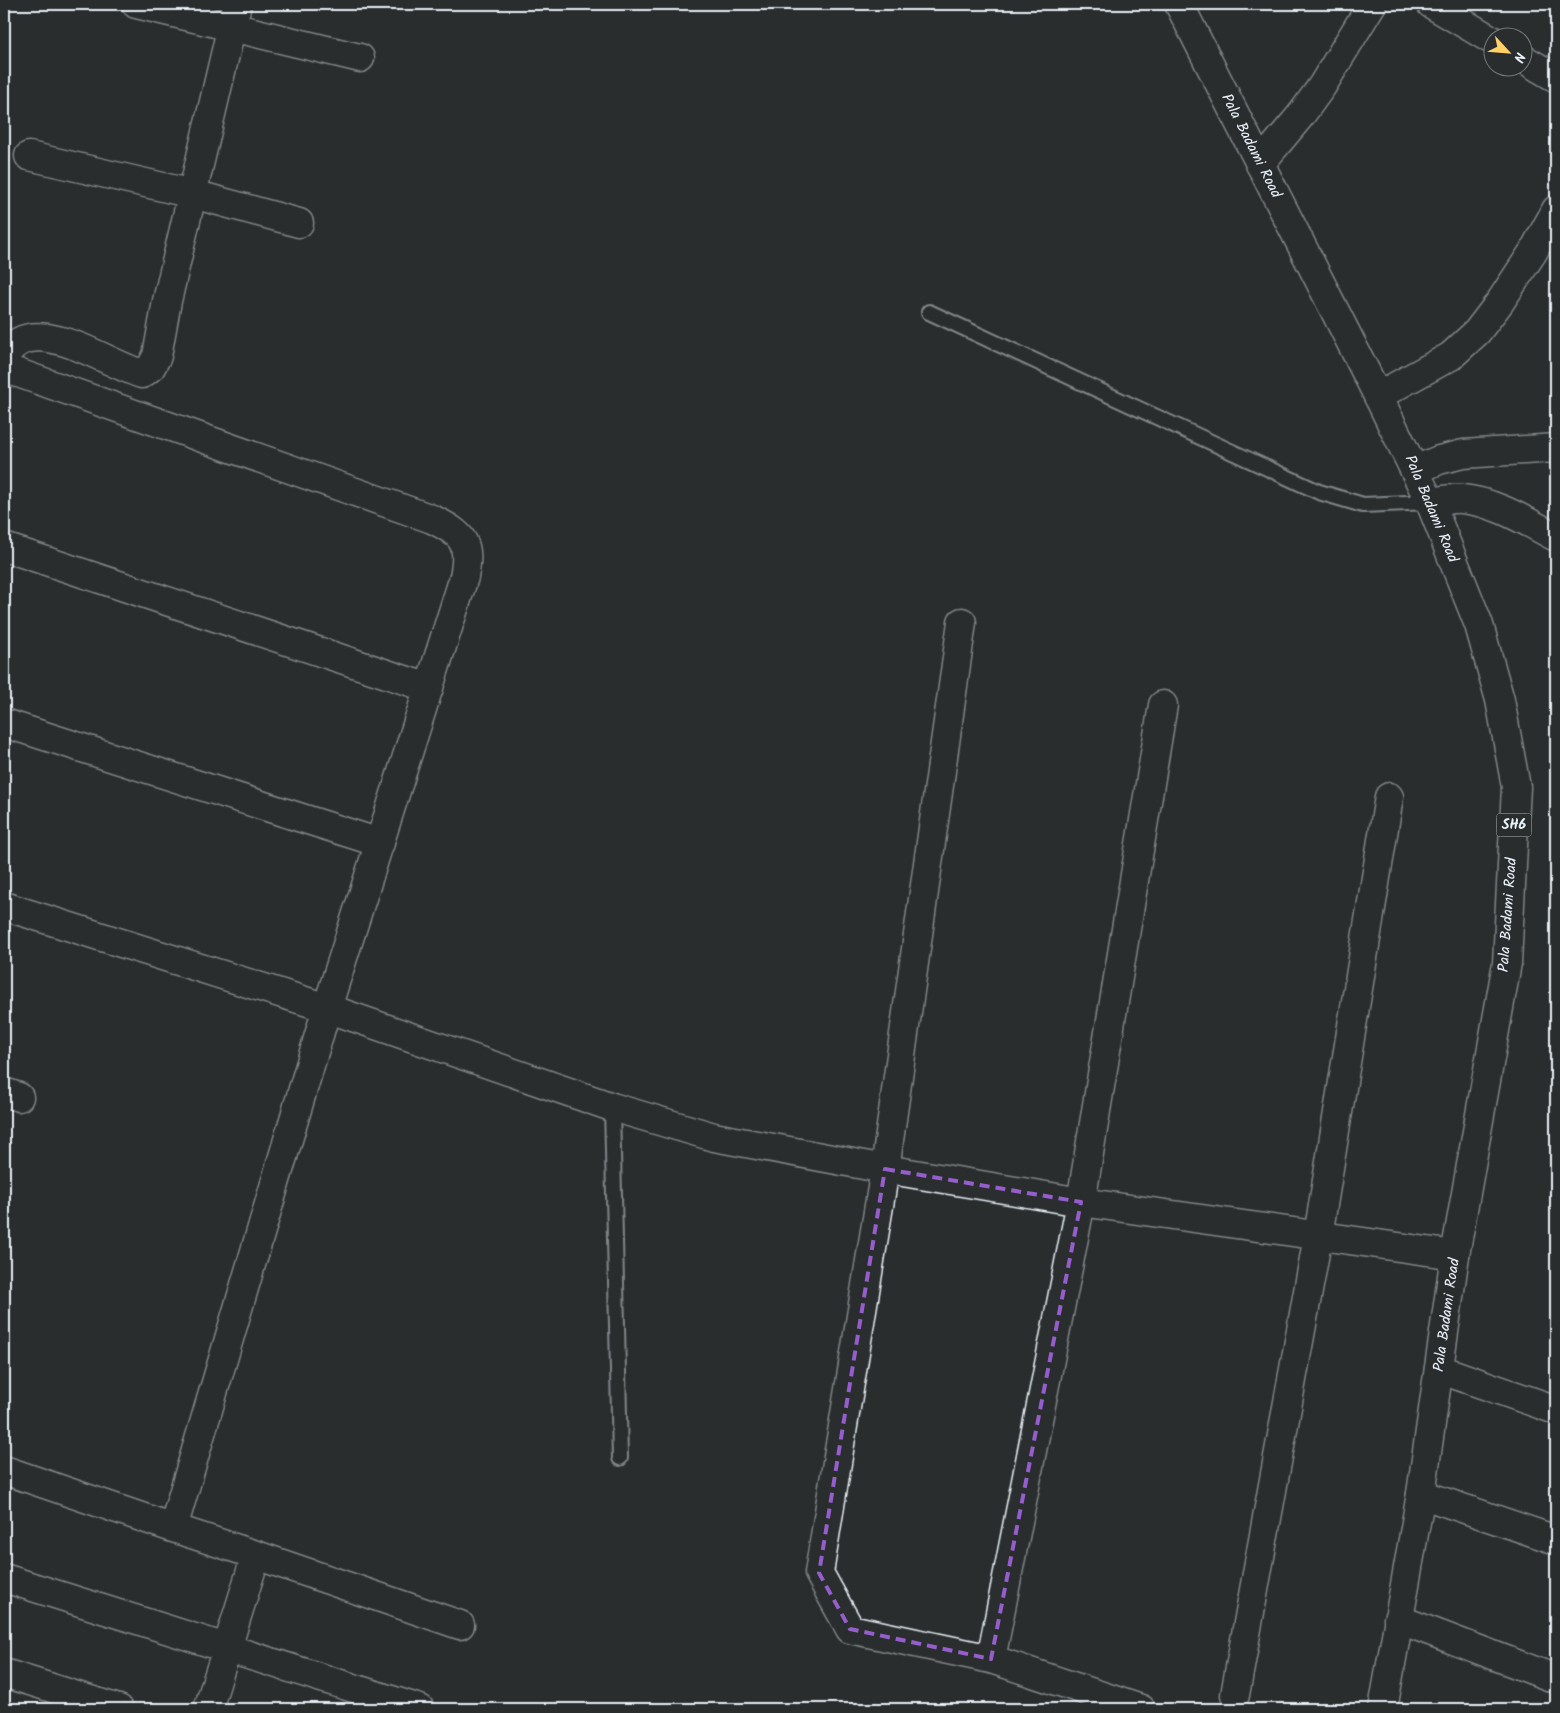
<svg xmlns="http://www.w3.org/2000/svg" width="1560" height="1713" viewBox="0 0 1560 1713" font-family="Kalam,sans-serif">
<style>
.lines{fill:none;stroke-linecap:round;stroke-linejoin:round}
.lane-casing{stroke:#e8f1f8;stroke-width:18}
.street-casing{stroke:#e8f1f8;stroke-width:31}
.primary-casing{stroke:#e8f1f8;stroke-width:31}
.lane{stroke:#2a2d2e;stroke-width:14}
.street{stroke:#2a2d2e;stroke-width:28}
.primary{stroke:#2a2d2e;stroke-width:28}
.marked{fill:none;stroke:#965dcd;stroke-width:4;stroke-dasharray:10 6;stroke-linejoin:round}
.labels{text-anchor:middle;dominant-baseline:central;stroke-width:4;stroke-linejoin:round;paint-order:stroke}
.shield{fill:#2a2d2e;stroke:#afb6bb;stroke-width:1}
.shield-label{font-size:14px;font-weight:bold;fill:#e8f1f8}
.street-label{font-size:15px;fill:#e8f1f8;stroke:#2a2d2e}
</style>
<rect width="100%" height="100%" fill="#2a2d2e"/>
<filter id="ink" filterUnits="userSpaceOnUse"><feTurbulence type="fractalNoise" baseFrequency=".02" numOctaves="2"/><feDisplacementMap in="SourceGraphic" scale="10" xChannelSelector="R" yChannelSelector="G"/><feConvolveMatrix kernelMatrix="1 2 1 2 8 2 1 2 1" color-interpolation-filters="sRGB"/></filter>
<g filter="url(#ink)">
<g class="lines">
<defs>
<path id="lane" d="M929 312 1319 492 1363 505 1430 502
M612 1107 620 1458"/>
<path id="street" d="M136 4 360 58
M1431 4 1492 40
M1522 58 1556 78
M29 156 193 194 299 223
M1260 164 1301 115 1322 86 1372 4
M4 358C30 308 104 363 142 374L151 367 157 356 167 301 237 4
M4 368 432 519C463 534 471 542 464 577L327 1008 4 906
M1378 396 1451 356 1477 332 1500 302 1533 252 1556 210
M1415 470 1439 460 1463 454 1556 448
M1430 502C1440 501 1452 498 1462 499 1496 502 1527 522 1556 537
M4 547 429 688
M962 622 885 1169 819 1573 850 1629 991 1659 1141 1709
M4 723 380 843
M4 1092 19 1097
M1439 1369 1556 1410
M4 1470 173 1528
M1421 1494 1556 1540
M256 1555 460 1625
M4 1578 420 1709
M1398 1619 1556 1679
M991 1659 1081 1202 1163 705
M4 1673 119 1709
M1235 1695 1318 1236 1389 797
M208 1709 256 1555 173 1528 327 1008 612 1107 714 1137 885 1169 1081 1202 1455 1255"/>
<path id="primary" d="M1179 4 1378 396 1430 502 1479 625 1500 700 1516 787 1507 963 1455 1255 1421 1494 1383 1709"/>
</defs>
<use href="#lane" class="lane-casing"/>
<use href="#street" class="street-casing"/>
<use href="#primary" class="primary-casing"/>
<use href="#lane" class="lane"/>
<use href="#street" class="street"/>
<use href="#primary" class="primary"/>
</g>
</g>
<path d="M0 0H1560V1713H0ZM885 1169 1081 1202 991 1659 850 1629 819 1573Z" fill="#2a2d2e" fill-opacity=".55" fill-rule="evenodd"/>
<path class="marked" d="M885 1169 1081 1202 991 1659 850 1629 819 1573Z"/>
<g class="labels">
<rect class="shield" x="1496.5" y="813.5" width="35" height="23" rx="4"/>
<g class="shield-label">
<text x="1514" y="825">SH6</text>
</g>
<g class="street-label">
<text transform="translate(1251 146) rotate(63)">Pala Badami Road</text>
<text transform="translate(1431 509) rotate(67)">Pala Badami Road</text>
<text transform="translate(1508 915) rotate(-86)">Pala Badami Road</text>
<text transform="translate(1447 1315) rotate(-82)">Pala Badami Road</text>
</g>
</g>
<rect width="1560" height="1713" fill="none" stroke="#2a2d2e" stroke-width="20"/>
<rect x="10" y="10" width="1540" height="1693" fill="none" stroke="#e8f1f8" stroke-width="2" filter="url(#ink)"/>
<g transform="translate(1508 52) rotate(116)"><circle r="24" fill="#2a2d2e" stroke="#767b7f"/>
<path d="M0-4L9 19L0 12L-9 19Z" fill="#ffd166"/>
<text y="-8" font-size="14" font-weight="bold" text-anchor="middle" fill="#e8f1f8">N</text>
</g>
</svg>
